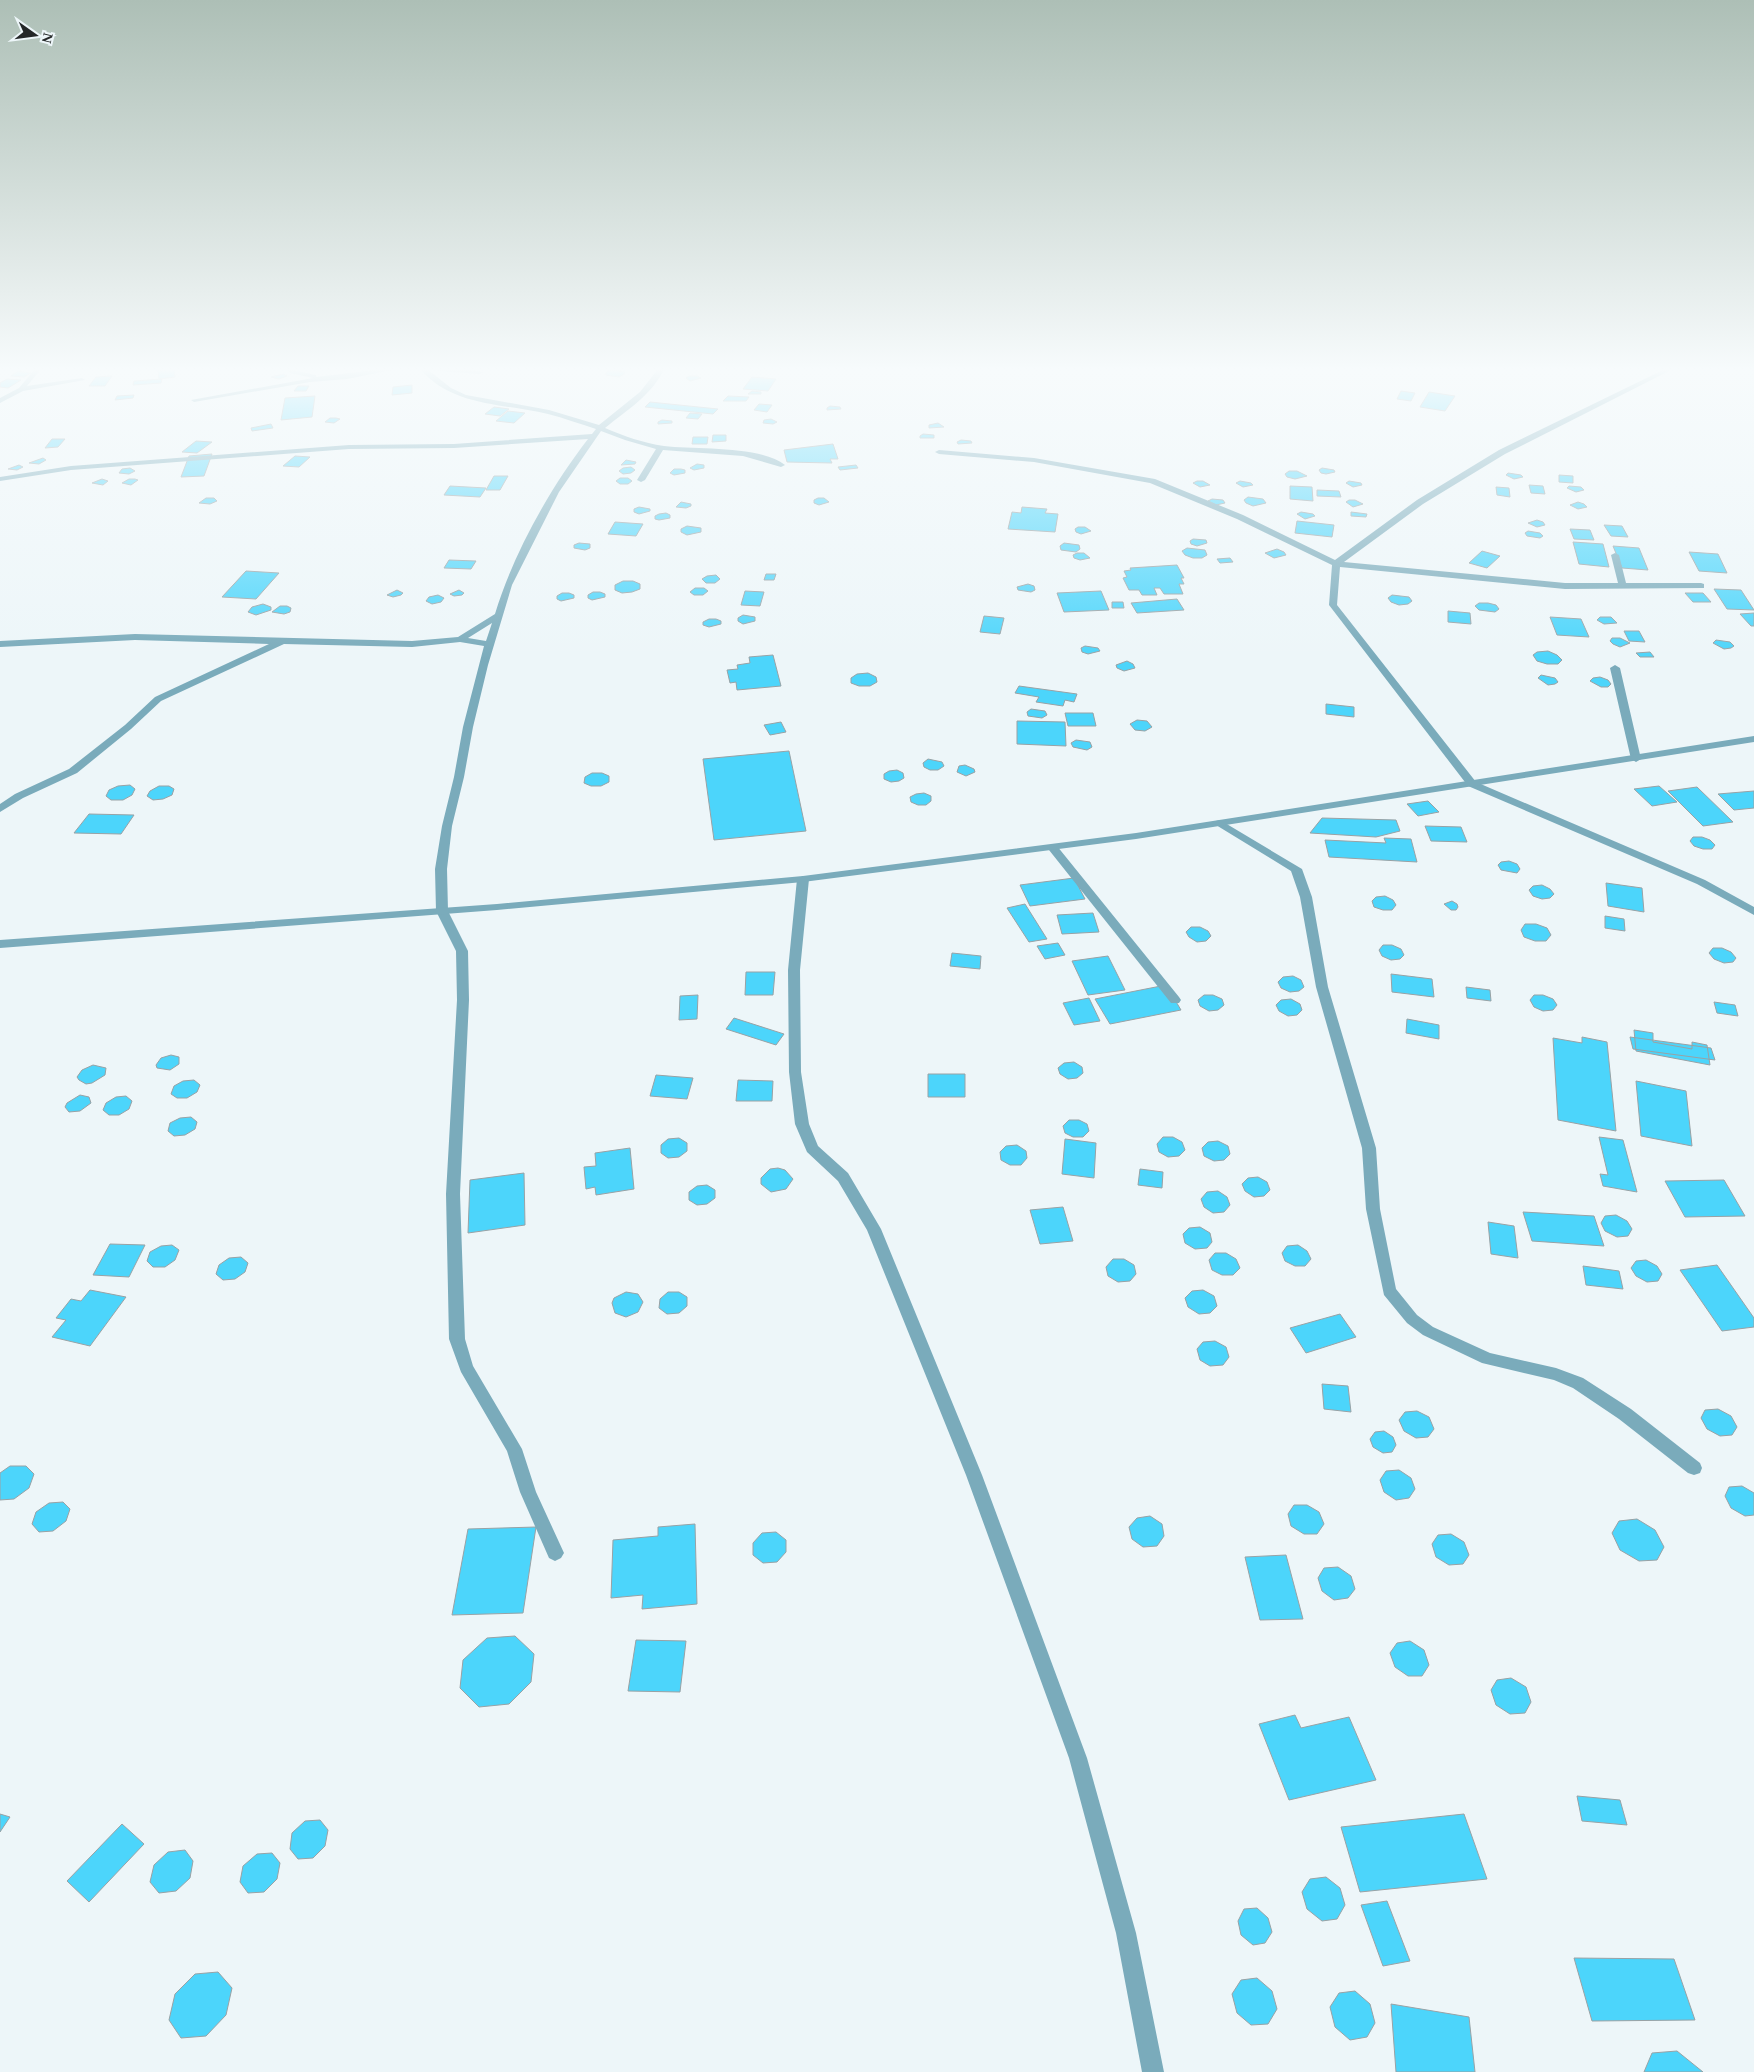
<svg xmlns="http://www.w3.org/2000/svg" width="1754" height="2072" viewBox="0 0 1754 2072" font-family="Georgia,serif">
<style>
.building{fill:#4cd5fb;stroke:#99a2a5}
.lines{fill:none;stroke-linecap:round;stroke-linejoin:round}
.minor{fill:#7aabbb;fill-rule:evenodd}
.tertiary{fill:#7aabbb;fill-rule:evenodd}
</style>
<rect width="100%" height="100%" fill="#edf6f9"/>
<path class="building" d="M174 369 175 377 159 379 158 370Z
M612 370 625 372 624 374 619 377 606 375V372Z
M18 371 31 373 24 377 11 376Z
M283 374 287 376 279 379 271 377Z
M112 376 105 386H89L96 377Z
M689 376H697L701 378 690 381 686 378Z
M752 377 776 379 768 391 743 389Z
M7 379 21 380 8 388 0 387V383Z
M162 379 161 383 133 385 134 381Z
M412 385V393L392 395 393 387Z
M298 386H309L306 391H294Z
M752 391 761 392V394H748Z
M1401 391 1415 393 1411 401 1397 399Z
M1429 392 1455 396 1445 411 1420 407Z
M134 395 133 398 115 400 117 396Z
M315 396 312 417 281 420 285 398Z
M728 396 749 397 746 401H723Z
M650 402 718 409 713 414 645 407Z
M759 404 772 405 767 412 754 410Z
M830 406 840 407 841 409 827 410V408Z
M494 407 509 409 500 416 485 414Z
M508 411 525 413 514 423 496 421Z
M690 413 702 414 698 419 686 418Z
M330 418H336L340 419 334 423 325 422Z
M771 419 777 422 773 424 763 423 764 420Z
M662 420 672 421V423L658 424V422Z
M938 423 944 427 929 428V425Z
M271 424 273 428 252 431 251 428Z
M923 434 934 435V438H920V436Z
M713 435H726V441L712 442Z
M693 437H708L707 444H692Z
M52 439H65L58 447 45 448Z
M961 440 971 441 972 443 958 444 957 442Z
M196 441 212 442 197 453 182 452Z
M833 444 838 459H830L832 463 787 462 784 450Z
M212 454 204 476 181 477 189 456Z
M295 456 310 457 299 467 283 466Z
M43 458 46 460 39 464 29 463Z
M626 460 636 462 635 464 621 465Z
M697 464 704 465V468L694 470 690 468Z
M19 465 23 467 17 470 8 469Z
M856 465 858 468 840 470 838 467Z
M631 467 635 470 631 473 623 474 619 471 623 468Z
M130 468 135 471 129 474 119 473 122 469Z
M1322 468 1334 470 1335 472 1326 474 1321 473 1319 470Z
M674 469H681L685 470V473L674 475 670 473Z
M1289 471H1297L1307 476 1295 479 1287 477 1285 474Z
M1508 473 1521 475 1523 477 1514 479 1506 475Z
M1559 475 1573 476V483L1559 482Z
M494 476H508L500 490H486Z
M628 478 632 481 628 484H620L616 481 620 478Z
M102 479 108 481 103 485 92 483Z
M129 479H135L138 480 131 485 122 483Z
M1197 481H1203L1210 485 1200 487 1193 483Z
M1240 481 1251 483 1253 485 1243 487 1236 483Z
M1349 481 1361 483 1362 485 1353 487 1346 483Z
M1529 485 1543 486 1545 494 1531 493Z
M450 486 486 488 480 497 444 495Z
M1290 486 1312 487 1313 501 1290 499Z
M1569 486 1581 487 1584 490 1576 492 1567 488Z
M1496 487 1509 488 1510 497 1497 495Z
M1317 490 1339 491 1341 497 1317 496Z
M1248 497 1263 499 1266 503 1253 506 1246 503 1244 500Z
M206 498H214L217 501 210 504 199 503Z
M818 498H824L829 502 819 505 814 503V500Z
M1212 499 1223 500 1225 503 1216 505 1208 501Z
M1349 500H1355L1363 504 1353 507 1346 502Z
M681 502 691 504V506L686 508 676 507Z
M1578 502 1584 504 1587 507 1578 509 1570 505Z
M639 507 650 509V511L639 514 634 512V509Z
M1022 507 1047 509 1045 513 1058 514 1055 532 1008 529 1012 512 1021 513Z
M1301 512 1313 514 1315 516 1305 519 1297 514Z
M1351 512 1367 514 1366 517 1351 516Z
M666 513 670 515V518L659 520 655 519V516L659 514Z
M1537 520 1543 522 1545 525 1537 527 1528 523Z
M1297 521 1334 525 1332 537 1295 533Z
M615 522 643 524 636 536 608 534Z
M1604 525 1622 526 1628 537 1611 536Z
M687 526 701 528V532L687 535 681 532V529Z
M1078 527H1085L1091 531 1081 534 1076 532 1075 529Z
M1570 529 1590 530 1594 540 1574 539Z
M1528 531 1540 533 1543 536 1540 538 1527 536 1525 533Z
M1193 539 1206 540 1207 543 1197 546 1191 544 1190 541Z
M1573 542 1603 544 1609 567 1579 564Z
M579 543 590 544V548L585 550 574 548V545Z
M1064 543 1079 545 1080 549 1076 552 1061 550 1060 546Z
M1613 546 1639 548 1648 570 1622 568Z
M1187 548 1205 550 1207 555 1202 558H1193L1185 555 1182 551Z
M1277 549 1284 552 1286 555 1274 558 1265 553Z
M1482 551 1500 556 1487 568 1469 563Z
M1689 552 1718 554 1727 573 1699 571Z
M1077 553H1084L1090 558 1080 560 1074 558 1073 555Z
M1230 558 1233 562 1220 563 1217 559Z
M449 560 476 561 471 569 444 568Z
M1177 565 1184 578H1181L1184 584H1179L1183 594H1164L1160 588H1154L1157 595H1142L1139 590H1129L1123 578 1127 577 1124 571 1131 570 1130 568Z
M246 571 279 573 256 599 222 597Z
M766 574H776L774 580H764Z
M716 575 720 579 715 583H706L702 579 707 576Z
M623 581H633L640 584V589L632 592 622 593 615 590V585Z
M1028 584 1034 586 1035 590 1031 592 1018 590 1017 587Z
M695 588H704L708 591 703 595H694L690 592Z
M1714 589 1741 590 1754 610 1727 609Z
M397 590 403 593 401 595 393 597 387 595Z
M459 590 464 593 462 595 454 596 450 594Z
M745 591 764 592 760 606 741 605Z
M1101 591 1109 610 1064 612 1057 593Z
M593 592H600L605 594V597L592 600 588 598V595Z
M562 593H569L574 595V598L561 601 557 599V596Z
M1685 593H1703L1711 602H1693Z
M438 595 444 598 441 602 432 604 426 601 429 597Z
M1392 595 1409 597 1412 601 1408 604 1399 605 1391 602 1388 598Z
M1177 599 1184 610 1137 613 1131 603Z
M1112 602H1123L1124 608H1112Z
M1479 603H1488L1496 605 1499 609 1495 612 1479 610 1475 606Z
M263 604 271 607V610L256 615 248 612 252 607Z
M280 606H287L291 608 290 612 284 614 272 612Z
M1448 611 1470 613 1471 624 1448 622Z
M1754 613V626H1751L1740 614Z
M743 615 755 617V621L743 624 738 621V618Z
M984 616 1004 618 1000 634 980 632Z
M1550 617 1581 619 1589 637 1557 635Z
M1600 617H1611L1617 623 1604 624 1597 620Z
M709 619H716L721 621V624L709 627 703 625V622Z
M1624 631H1639L1645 642 1629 641Z
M1612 638H1620L1630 643 1620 647 1613 644 1610 641Z
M1716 640 1730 642 1734 646 1731 648 1724 649 1713 643Z
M1085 646 1098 648 1100 651 1088 654 1082 652 1081 648Z
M1548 651 1557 655 1562 660 1558 664H1547L1537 661 1533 655 1537 652Z
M1650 652 1654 657H1640L1636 653Z
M773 655 781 686 737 690 736 682 730 683 727 670 738 669 737 665 750 663 749 657Z
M1127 661 1133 664 1135 668 1124 671 1117 668 1116 665Z
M868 673 876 677 877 682 870 686H859L851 683V678L857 674Z
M1541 675 1555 678 1558 682 1555 684 1548 685 1538 678Z
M1600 677 1608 680 1611 684 1608 687H1601L1590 681 1593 678Z
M1019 686 1077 694 1074 702 1065 700 1063 706 1036 702 1039 697 1015 693Z
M1326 704 1354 707V717L1326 714Z
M1031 709 1045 711 1047 715 1042 718 1028 716 1027 712Z
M1065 713H1093L1096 726H1068Z
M1137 720 1147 721 1152 727 1145 731 1135 730 1130 724Z
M1017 721 1065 722 1066 746 1017 744Z
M781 722 786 732 770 735 764 725Z
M1076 740 1090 742 1092 747 1087 750 1073 747 1071 743Z
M789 751 806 831 714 840 703 759Z
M928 759 942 762 944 766 938 770H930L924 767 923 763Z
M965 765 974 769 975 772 966 776 957 772 959 766Z
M897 770 903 773 904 778 899 781 891 782 884 779V774L889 771Z
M592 773H602L609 776V782L601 786H591L584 783 585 777Z
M130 785 135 789 132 795 123 800H111L106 796 109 790 118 786Z
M159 786H169L174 789 172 795 163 799 153 800 147 796 150 791Z
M1659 786 1677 802 1652 806 1634 789Z
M1697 787 1733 822 1703 826 1668 791Z
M1754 791V808L1734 810 1718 794Z
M924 793 931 796V801L926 805H918L911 802 910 797 916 794Z
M1428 801 1439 812 1418 816 1407 804Z
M89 814 134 815 121 834 74 833Z
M1322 818 1396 820 1400 831 1376 837 1310 833Z
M1425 826 1461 827 1467 842 1431 841Z
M1693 837H1702L1710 840 1715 845 1712 849H1703L1694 846 1690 841Z
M1384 838 1411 839 1417 862 1329 857 1325 840 1386 843Z
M1509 861 1517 864 1520 869 1517 873 1501 870 1498 865 1501 862Z
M1074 878 1085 899 1030 906 1020 885Z
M1606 883 1642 888 1644 912 1608 906Z
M1542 885 1550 889 1554 894 1550 898 1542 899 1533 896 1529 890 1533 886Z
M1385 896 1393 900 1396 905 1392 910H1383L1374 907 1372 901 1376 897Z
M1452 901 1457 904 1458 907 1456 910H1451L1444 904Z
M1025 904 1047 939 1029 942 1007 908Z
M1093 913 1099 932 1062 934 1057 915Z
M1605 916 1624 919 1625 931 1605 928Z
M1525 924H1536L1547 928 1551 935 1546 941H1535L1524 937 1521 930Z
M1191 927H1200L1208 931 1211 936 1206 941 1197 942 1189 937 1186 932Z
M1058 943 1065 955 1045 959 1037 946Z
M1383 945H1392L1401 949 1404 955 1400 959 1391 960 1382 956 1379 950Z
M1713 948H1722L1731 952 1736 958 1733 962 1724 963 1714 959 1709 953Z
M952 953 981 956 980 969 950 966Z
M1108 956 1125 990 1088 995 1072 961Z
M746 972H775L773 995H745Z
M1391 974 1432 979 1434 997 1392 992Z
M1293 976 1301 980 1304 987 1299 991 1290 992 1281 988 1278 982 1283 977Z
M1166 985 1181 1010 1110 1024 1095 999Z
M1466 987 1490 990 1491 1001 1467 998Z
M698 995 697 1019 679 1020 680 996Z
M1204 995H1213L1222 999 1224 1005 1218 1010 1209 1011 1200 1006 1198 1000Z
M1534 995H1543L1553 999 1557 1005 1553 1010 1543 1011 1534 1007 1530 1000Z
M1089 998 1100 1021 1074 1025 1063 1003Z
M1291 999 1300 1004 1302 1010 1297 1015 1288 1016 1279 1011 1276 1005 1281 1000Z
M1714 1002 1735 1005 1738 1016 1717 1013Z
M734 1018 784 1034 776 1045 726 1029Z
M1407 1019 1439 1025V1039L1406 1033Z
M1634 1030 1653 1033V1042L1692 1049V1042L1707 1045 1710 1065 1636 1051Z
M1582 1037 1607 1042 1616 1131 1558 1120 1553 1038 1582 1043Z
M1630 1037 1711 1048 1715 1060 1633 1049Z
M171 1055 179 1057V1064L170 1070 157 1068 156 1065 161 1058Z
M1074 1062 1082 1067 1083 1073 1077 1078 1068 1079 1060 1074 1058 1068 1064 1063Z
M93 1065 106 1068 105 1075 92 1083 86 1084 79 1080 77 1077 82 1070Z
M928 1074H965V1097H928Z
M656 1075 693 1078 687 1099 650 1096Z
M194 1080 200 1085 197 1092 187 1098H177L171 1094 174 1086 183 1081Z
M738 1080 773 1081 772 1101H736Z
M1636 1081 1686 1091 1692 1146 1641 1136Z
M80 1095 89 1097 91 1103 80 1111 69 1112 65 1107 67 1103Z
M126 1096 132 1101 129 1109 119 1115H109L103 1110 106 1103 116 1097Z
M191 1117 197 1122 195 1129 185 1135 174 1136 168 1131 170 1123 180 1118Z
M1069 1120H1079L1087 1124 1089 1131 1083 1137H1073L1065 1133 1063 1126Z
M1163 1137H1173L1182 1142 1185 1150 1179 1156 1168 1157 1159 1152 1157 1144Z
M1599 1137 1623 1140 1637 1192 1603 1186 1600 1174 1608 1175Z
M679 1138 687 1143V1151L679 1157 668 1158 661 1153V1145L668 1139Z
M1065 1139 1096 1143 1094 1178 1062 1174Z
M1218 1141 1228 1146 1230 1154 1224 1160 1214 1161 1204 1156 1202 1148 1208 1142Z
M1017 1145 1026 1151 1027 1158 1021 1165H1010L1001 1160 1000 1152 1006 1146Z
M630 1148 634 1189 596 1195 595 1187 586 1189 584 1167 596 1166 595 1153Z
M778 1168 785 1170 793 1179 786 1189 771 1192 761 1184V1178L770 1169Z
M1140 1169 1163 1172 1162 1188 1138 1185Z
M524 1173 525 1225 468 1233 470 1180Z
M1258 1177 1267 1182 1270 1190 1264 1196 1254 1197 1245 1191 1242 1184 1248 1178Z
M1724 1180 1745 1216 1685 1217 1665 1181Z
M707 1185 715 1190V1198L707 1204 697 1205 689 1200V1192L697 1186Z
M1218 1191 1227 1197 1230 1205 1224 1212 1213 1213 1204 1207 1201 1199 1207 1192Z
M1063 1207 1073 1241 1040 1244 1030 1210Z
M1523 1212 1594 1216 1604 1246 1532 1241Z
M1616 1215 1627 1221 1632 1229 1628 1236 1617 1237 1605 1231 1601 1223 1605 1216Z
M1488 1222 1514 1226 1518 1258 1491 1254Z
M1200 1227 1210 1233 1212 1242 1207 1248 1195 1249 1185 1243 1183 1234 1189 1228Z
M110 1244 145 1245 129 1277 93 1275Z
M172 1245 179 1250 175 1260 165 1267H153L147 1261 150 1252 161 1246Z
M1298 1245 1307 1251 1311 1259 1305 1266H1295L1285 1261 1282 1253 1287 1246Z
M1215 1253H1226L1236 1259 1240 1268 1233 1275H1222L1212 1270 1209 1260Z
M241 1257 248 1263 245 1272 235 1279 223 1280 216 1274 219 1265 229 1258Z
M1113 1259H1124L1134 1265 1136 1274 1130 1281 1118 1282 1108 1276 1106 1267Z
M1646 1260 1657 1266 1662 1274 1658 1281 1647 1282 1636 1276 1631 1268 1636 1261Z
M1717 1265 1754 1318V1327L1722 1331 1680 1270Z
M1583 1266 1619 1271 1623 1289 1586 1285Z
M90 1290 126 1297 90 1346 52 1337 66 1320 56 1318 71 1299 81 1301Z
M1203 1290 1214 1296 1217 1306 1210 1313 1199 1314 1188 1307 1185 1298 1192 1291Z
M626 1292 638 1294 643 1302 638 1312 626 1317 615 1313 612 1303 614 1298Z
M668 1292H679L687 1297V1306L679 1313 667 1314 659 1308 660 1299Z
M1340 1314 1356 1337 1306 1353 1290 1328Z
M1215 1341 1226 1347 1229 1357 1223 1365 1210 1366 1200 1360 1197 1349 1203 1342Z
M1322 1384 1348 1386 1351 1412 1324 1409Z
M1718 1409 1731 1416 1737 1427 1732 1435 1720 1436 1707 1429 1701 1418 1705 1410Z
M1417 1411 1429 1417 1434 1429 1428 1437 1416 1438 1404 1431 1399 1420 1405 1412Z
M1384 1431 1393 1437 1396 1445 1392 1452 1383 1453 1373 1447 1370 1439 1375 1432Z
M10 1466H26L34 1474 29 1488 14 1499 0 1500V1473Z
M1399 1470 1411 1478 1415 1489 1409 1498 1396 1500 1384 1492 1380 1480 1386 1471Z
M1742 1486 1754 1493V1515L1745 1516 1731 1508 1725 1496 1729 1487Z
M63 1502 70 1509 66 1521 53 1531 39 1532 32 1524 36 1512 49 1503Z
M1294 1505H1307L1319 1512 1324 1524 1317 1534H1304L1291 1526 1288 1514Z
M1150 1516 1162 1524 1164 1536 1157 1546 1143 1547 1132 1539 1129 1527 1137 1518Z
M1637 1519 1655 1530 1664 1547 1657 1560 1639 1561 1620 1550 1612 1533 1619 1521Z
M695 1524 697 1604 642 1609 643 1595 611 1598 613 1540 658 1536V1527Z
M536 1527 523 1613 452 1615 468 1529Z
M776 1532 786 1540V1552L777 1562 763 1563 753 1555V1543L762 1533Z
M1451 1534 1464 1542 1469 1555 1463 1564 1449 1565 1436 1557 1432 1544 1438 1535Z
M1286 1555 1303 1619 1260 1620 1245 1557Z
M1338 1567 1351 1576 1355 1589 1348 1598 1334 1600 1322 1591 1318 1578 1324 1568Z
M515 1636 534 1654 531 1682 509 1704 479 1707 460 1688 463 1660 487 1638Z
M636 1640 686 1641 680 1692 628 1691Z
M1410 1641 1424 1650 1429 1665 1422 1676H1408L1395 1667 1390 1653 1397 1643Z
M1511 1678 1526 1687 1531 1702 1525 1713 1510 1714 1496 1705 1491 1690 1497 1680Z
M1295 1715 1301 1728 1349 1717 1376 1780 1289 1800 1259 1724Z
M1577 1796 1620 1800 1627 1825 1582 1821Z
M0 1814 10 1817 0 1832Z
M1464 1814 1487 1879 1360 1892 1341 1827Z
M320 1820 328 1830 325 1846 313 1858 298 1859 290 1849 292 1833 305 1821Z
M122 1824 144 1844 89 1902 67 1881Z
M185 1850 193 1861 190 1878 176 1891 159 1893 150 1882 154 1865 168 1852Z
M272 1853 280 1863 277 1879 264 1892 248 1893 240 1882 243 1866 257 1854Z
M1326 1877 1340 1888 1345 1905 1337 1919 1322 1921 1307 1909 1302 1892 1310 1879Z
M1387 1901 1410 1961 1383 1966 1361 1905Z
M1257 1908 1268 1918 1272 1932 1265 1943 1253 1945 1241 1935 1238 1921 1244 1909Z
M1574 1958 1674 1959 1695 2020 1592 2021Z
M218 1972 232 1988 226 2015 206 2036 181 2038 169 2020 175 1994 195 1974Z
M1257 1978 1272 1991 1277 2009 1268 2024 1251 2025 1237 2013 1232 1994 1241 1980Z
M1355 1991 1370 2004 1375 2023 1367 2037 1350 2040 1335 2027 1330 2007 1339 1993Z
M1391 2004 1469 2017 1475 2072H1396Z
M1677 2051 1703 2072H1644L1652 2053Z"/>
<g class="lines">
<path class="minor" d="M35 369H41L27 386 82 378 85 380 23 391 0 403V398L19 388Z
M287 369 316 375V377L383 369H397L347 379 310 382 194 402 191 400 313 378 290 373Z
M420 369H427L451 388 466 395 549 410 599 425 640 392 658 369H664C652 395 627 410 605 428 624 436 643 443 664 446 696 450 760 445 785 465L781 467 743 456 663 450 645 480 641 482 637 480 656 449 625 440 601 431 559 492 512 585 488 665 473 727 464 777 452 826 447 869 448 911 468 951 469 1000 460 1194 465 1339 473 1366 522 1449 536 1492 564 1553 561 1558 555 1561 549 1558 520 1492 507 1451 461 1372 449 1339 446 1194 457 1000 456 951 436 911 435 869 442 826 454 777 463 727 484 646 460 642 412 647 284 644 161 701 131 729 77 773 23 798 0 812V804L15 794 69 769 125 725 155 697 269 644 135 640 0 647V641L135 634 412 641 458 637 495 614C513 554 550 488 588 439L454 448 349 449 71 470 0 481V477L71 466 349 445 454 444 592 434 596 429C580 424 564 418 548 414 502 403 453 407 420 369ZM492 623 486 641 468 638Z
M436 369H464L483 372 480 374 439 371Z
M1665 369H1673L1505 454 1423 504 1344 562 1565 583H1618L1611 555 1615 553 1619 555 1626 583H1701L1704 584V588L1565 589 1340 567 1337 605 1476 782 1705 880 1754 907V915L1697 884 1468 786 1329 605 1332 565 1237 519 1150 483 1034 462 939 454 935 452 939 450 1034 458 1155 479 1243 515 1335 560 1417 500 1499 450Z
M1615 665 1620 668 1641 759 1636 762 1631 759 1610 668Z
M1220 820 1302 869 1312 897 1328 987 1376 1148 1380 1209 1396 1289 1417 1315 1433 1327 1490 1353 1556 1368 1583 1378 1631 1409 1700 1463 1702 1468 1700 1473 1694 1475 1688 1473 1619 1419 1573 1388 1554 1380 1482 1363 1423 1335 1407 1323 1384 1295 1366 1209 1362 1148 1316 987 1300 897 1291 871 1216 825V821Z
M1053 845 1057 846 1179 997 1181 1000 1179 1003H1171L1049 850 1048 848Z
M803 876 809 879 800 970 801 1072 809 1124 818 1146 848 1173 881 1229 982 1475 1087 1758 1136 1933 1164 2072H1142L1116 1933 1069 1758 966 1475 867 1230 838 1181 807 1152 795 1124 789 1072 788 970 797 879Z"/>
<path class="tertiary" d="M1754 736V742L1136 839 803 882 497 910 0 948V940L497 904 803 876 1136 833Z"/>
</g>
<linearGradient id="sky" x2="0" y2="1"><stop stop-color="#adbfb6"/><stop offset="0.56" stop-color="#f7fbfc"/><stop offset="1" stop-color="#f7fbfc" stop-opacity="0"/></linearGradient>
<rect width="1754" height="659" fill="url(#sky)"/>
<g transform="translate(35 35) rotate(104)" stroke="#edf6f9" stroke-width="4" paint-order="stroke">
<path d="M0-4L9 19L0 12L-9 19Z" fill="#242728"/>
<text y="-8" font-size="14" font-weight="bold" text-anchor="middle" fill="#242728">N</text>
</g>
</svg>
